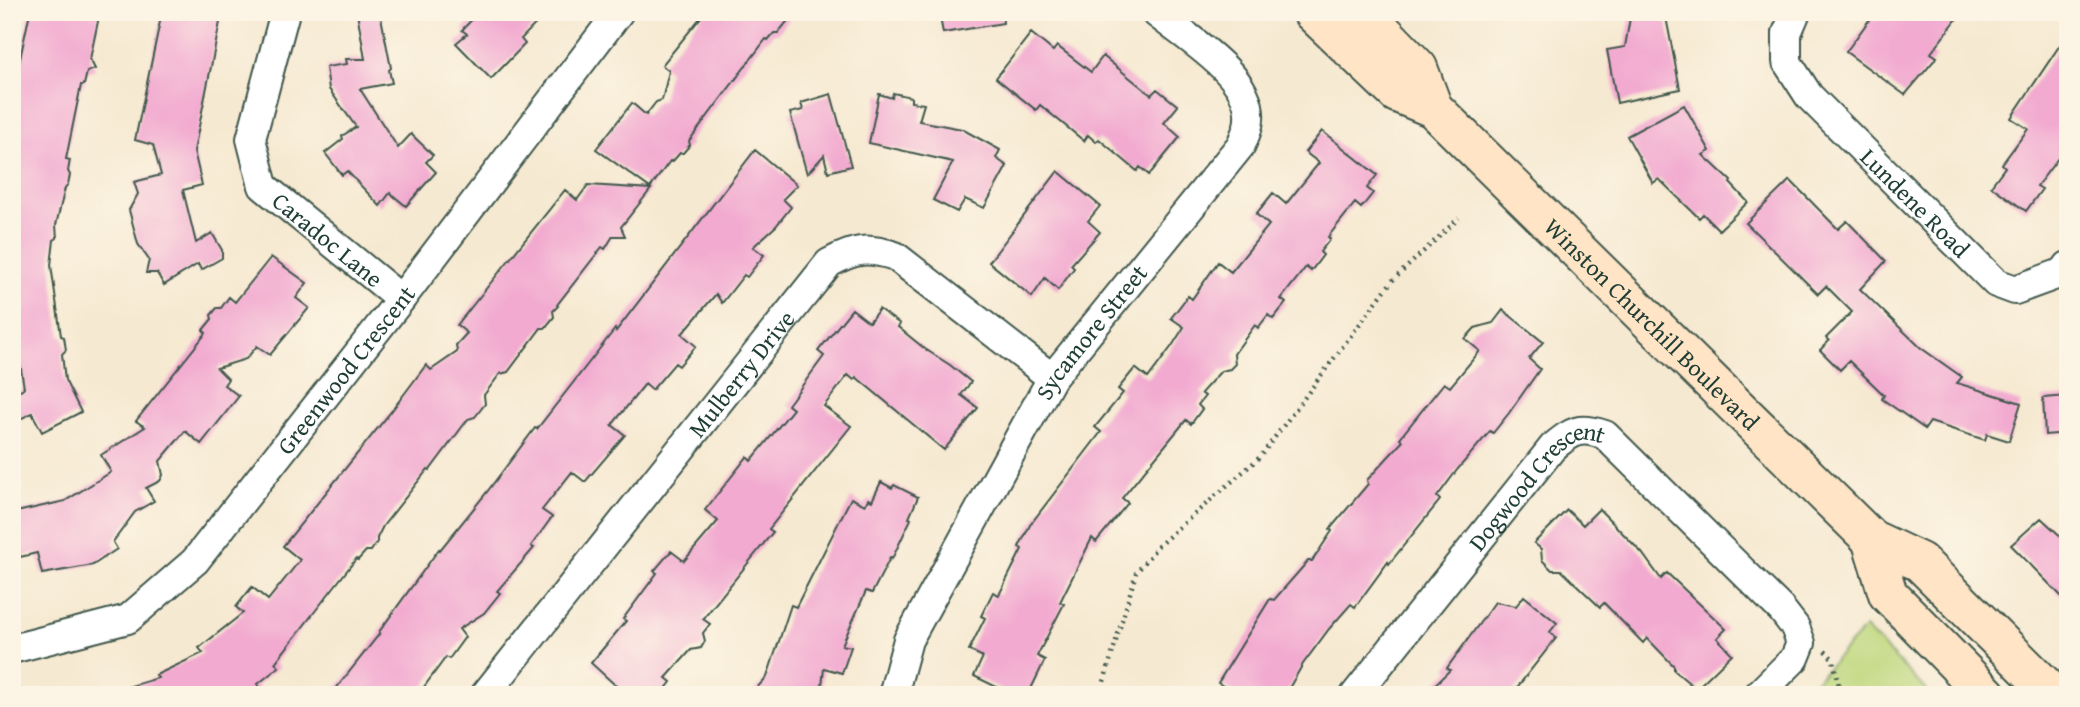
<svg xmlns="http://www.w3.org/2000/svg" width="2080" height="707" viewBox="0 0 2080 707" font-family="'Gentium Book Plus',serif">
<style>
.green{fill:#bdd77c;stroke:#6e8a58;stroke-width:2}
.building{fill:#f2aad0}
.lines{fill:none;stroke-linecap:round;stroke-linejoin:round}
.street-casing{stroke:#3f574c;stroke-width:32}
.secondary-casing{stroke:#3f574c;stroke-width:42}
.path{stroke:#3f574c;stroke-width:4.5;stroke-dasharray:2 5;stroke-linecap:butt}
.street{stroke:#fff;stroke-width:28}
.secondary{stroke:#ffe4c6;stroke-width:38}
.labels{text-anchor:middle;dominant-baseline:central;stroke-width:6;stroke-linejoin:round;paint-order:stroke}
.street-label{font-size:24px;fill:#1f3d34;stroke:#fcf5e5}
</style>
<rect width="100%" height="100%" fill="#fcf5e5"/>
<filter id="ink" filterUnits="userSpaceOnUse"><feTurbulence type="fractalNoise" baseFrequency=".0143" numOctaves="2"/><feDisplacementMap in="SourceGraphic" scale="14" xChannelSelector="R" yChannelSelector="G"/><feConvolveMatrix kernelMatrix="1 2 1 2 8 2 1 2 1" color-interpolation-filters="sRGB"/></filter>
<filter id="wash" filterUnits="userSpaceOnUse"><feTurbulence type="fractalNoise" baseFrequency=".00686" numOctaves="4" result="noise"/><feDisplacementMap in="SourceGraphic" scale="28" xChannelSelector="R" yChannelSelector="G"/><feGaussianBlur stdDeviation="1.57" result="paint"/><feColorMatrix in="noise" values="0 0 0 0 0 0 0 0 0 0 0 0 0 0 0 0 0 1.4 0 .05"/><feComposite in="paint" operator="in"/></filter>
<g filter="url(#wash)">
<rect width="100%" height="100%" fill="#f6e9d1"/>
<path class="green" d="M1865 628 1931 695H1802Z"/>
<g id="blocks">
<path class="building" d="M30 12H100L90 59 95 69 87 72 84 85H81L66 159 70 160 68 171 70 175 68 184 65 188 56 225 57 238 54 240 51 265 61 336 64 337 66 350 62 354 65 380 81 412 42 432 32 413 12 423V394L24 388 18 350 12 351V187L16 170 12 169V96Z
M162 12H213L212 15 221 17 194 151 202 185 183 190 196 243 212 233 222 250V258L201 270 198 264 164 285 157 273H146L149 260 138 244 129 210 138 194 134 182 161 175 153 145 135 140Z
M357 12H380L391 68 389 70 392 83 360 89 398 148 411 134 433 155 426 162 436 172 406 206 390 193 380 206 347 171 342 175 325 153 343 139 342 136 356 127 329 89 326 67 347 64 346 59H365Z
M479 12H547L521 39 525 44 491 79 456 43 467 34 462 30Z
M705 12H795L778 33H774L768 40 766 39 689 141 690 145 683 153H680L672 162 670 161 650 188 596 149 632 103 646 115 656 102 662 100 669 71 662 65Z
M939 12H1002L1003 23 943 33Z
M1631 12H1665L1680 89 1617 103 1607 50 1625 47Z
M1875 12H1962L1931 53 1937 57 1905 95 1846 52Z
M1031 33 1053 51 1057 46 1091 72 1103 56 1151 95 1157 89 1178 106 1164 123 1180 137 1149 175 1140 167 1137 171 1099 139 1096 142 1088 135 1084 141 1040 105 1036 110 996 78Z
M2068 33V145L2037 186 2042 189 2026 211 1991 186 2005 167 2002 164 2028 129 2011 118Z
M893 93 911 97V102L924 104 919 121 962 129 1000 150 996 158 1007 166 984 208 965 199 957 212 933 200 953 162 869 143 879 94 892 98Z
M831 94 851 166 828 172 824 155 807 174 790 113 803 110 801 103Z
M1684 105 1710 151 1703 155 1731 181 1730 183 1748 202 1719 230 1703 214 1699 218 1659 179 1653 183 1627 136Z
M1322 131 1377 175 1367 188 1373 193 1361 208 1355 203 1328 237 1330 239 1320 252 1323 255 1311 271 1306 267 1281 299 1286 303 1273 319 1268 315 1258 328 1255 325 1234 354 1235 364 1230 369 1221 371 1201 393 1205 396 1198 405 1202 409 1191 424 1186 420 1122 498 1128 503 1096 542 1092 538 1060 602 1064 604 1037 656 1045 660 1028 695H1013L974 676 983 657 969 650 985 618 981 616 993 592 999 595 1022 549 1019 547 1030 525 1101 432 1095 427 1123 393 1118 389 1135 368 1148 378 1172 346 1184 327 1171 318 1188 296 1192 299 1218 262 1231 272 1269 225 1256 214 1273 193 1286 204 1319 163 1305 152Z
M755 150 797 185 783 199 791 207 776 226 753 247 764 255 747 277 744 275 722 303 716 294 682 334 696 346 679 366 675 363 652 390 645 384 612 425 625 435 585 482 572 472 542 510 552 517 531 546 534 548 497 591 500 593 484 613 459 629 465 637 449 659 446 657 418 695H331L380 633 379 632 439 549 440 550 487 492 535 428 537 429 615 329 616 331Z
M1058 171 1100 206 1088 221 1100 232 1071 265 1074 268 1058 290 1045 278 1032 297 989 262Z
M1790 180 1838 229 1847 221 1886 261 1860 289 1921 348 1962 377 1957 383 2021 403 2009 441 1987 434 1985 440 1930 422 1925 429 1882 399 1884 395 1849 361 1840 370 1820 350 1829 341 1826 338 1852 312 1826 286 1818 294 1746 223Z
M588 185 651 189 621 227 625 236H613L605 249 602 247 557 305 558 306 553 311 554 317 545 328H541L508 372 500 374 484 395 485 404 475 417 468 419 430 470 428 469 383 526 377 538V542L371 551H366L358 560 356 559 316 610 275 663 279 667 258 684V690L251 695H122L121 689 158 678 156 675 203 653 199 648 243 613 236 607 252 587 268 600 300 560 283 546 390 413 426 365 431 370 457 352 456 345 467 333 457 325 565 190 577 200Z
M271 257 307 283 296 298 309 308 270 355 257 346 246 359 217 368 228 379 224 385 239 396 201 444 185 431 160 461 163 475 160 481 146 488 154 501 135 512 113 542 117 549 93 565 42 574 37 553 20 557 12 513 65 501 111 472 101 455 145 427 136 421 206 333 203 330 212 319 211 315 217 308H221L229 297 235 302Z
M852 309 869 322 879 309 900 324 898 327 925 349 950 365 971 382 961 395 978 408 944 450 856 377 854 380 848 375 824 406 851 426 769 529 773 532 703 619 710 624 703 633 705 641 701 648 691 650 666 678 671 682 661 695H626L591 663 626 621 623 619 657 573 654 571 671 551 684 561 718 521 705 510 747 457 751 461 793 409 788 405 824 356 818 351Z
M1503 310 1543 342 1529 359 1540 369 1509 413 1493 433 1490 431 1457 470 1437 497 1440 500 1389 564 1388 562 1355 607 1351 604 1329 629 1303 664 1285 695H1239L1218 683 1270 599 1274 600 1308 561H1312L1332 531 1330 529 1368 484 1367 480 1403 441 1400 438 1444 383 1450 387 1480 351 1465 339 1475 328 1493 323Z
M2068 396V433L2045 435 2043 398Z
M881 482 892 488 894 485 918 497 909 518 911 519 892 559 890 558 872 593 866 591 842 645 851 647 842 673 824 668 821 695H750L767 677 791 605 796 607 851 498 865 505 868 499 872 501Z
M1599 509 1642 553 1661 579 1667 573 1726 629 1717 638 1732 654 1696 689 1674 670V666L1647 638 1643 643 1604 603 1600 607 1561 570H1552L1542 560 1541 549 1534 543 1567 510 1583 525Z
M2041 518 2068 543V603L2011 545Z
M1524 596 1557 623 1550 632 1556 638 1511 695H1424L1450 670 1447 668 1495 602 1516 606Z"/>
</g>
</g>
<g filter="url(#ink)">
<use href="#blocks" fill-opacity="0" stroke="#3f574c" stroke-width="2"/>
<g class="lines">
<defs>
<g id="street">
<path id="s1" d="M285 12 251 139 263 186 401 299"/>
<path id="s2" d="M1796 12 1787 33V62L1809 96 1996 283 2015 290 2064 272 2068 266"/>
<path id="s3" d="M12 649 128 619 195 561 401 299 619 12"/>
<path id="s4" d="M485 695 829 263C855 249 867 247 895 256L1052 378"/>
<path id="s5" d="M893 695 908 640 1052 378 1241 145C1244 137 1249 128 1249 119 1253 76 1185 37 1155 12"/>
<path id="s6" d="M1355 695 1553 447C1573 431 1579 426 1605 435L1781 609 1795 627 1801 643 1795 658 1758 695"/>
</g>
<g id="secondary">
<path id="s7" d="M1312 12 1397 93 1433 108 1871 539 1920 562 2054 695"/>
<path d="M1364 12 1418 68 1433 108"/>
<path d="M1871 539 1888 594 1987 695"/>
</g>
</defs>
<use href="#street" class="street-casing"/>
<use href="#secondary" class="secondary-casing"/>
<path class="path" d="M1825 651 1833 659 1841 695
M1100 695 1136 573 1158 546 1260 457 1392 281 1459 218"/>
<use href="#street" class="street"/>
<use href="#secondary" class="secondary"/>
</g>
</g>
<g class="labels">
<g class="street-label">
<text stroke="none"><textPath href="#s2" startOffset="243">Lundene Road</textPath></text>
<text stroke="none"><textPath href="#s1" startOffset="264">Caradoc Lane</textPath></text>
<text stroke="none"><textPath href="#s7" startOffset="464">Winston Churchill Boulevard</textPath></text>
<text stroke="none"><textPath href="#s5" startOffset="416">Sycamore Street</textPath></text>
<text stroke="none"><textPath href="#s3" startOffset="452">Greenwood Crescent</textPath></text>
<text stroke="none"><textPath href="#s4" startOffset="411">Mulberry Drive</textPath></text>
<text stroke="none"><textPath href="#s6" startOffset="282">Dogwood Crescent</textPath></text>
</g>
</g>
<rect width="2080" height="707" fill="none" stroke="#fcf5e5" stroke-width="42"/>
</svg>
